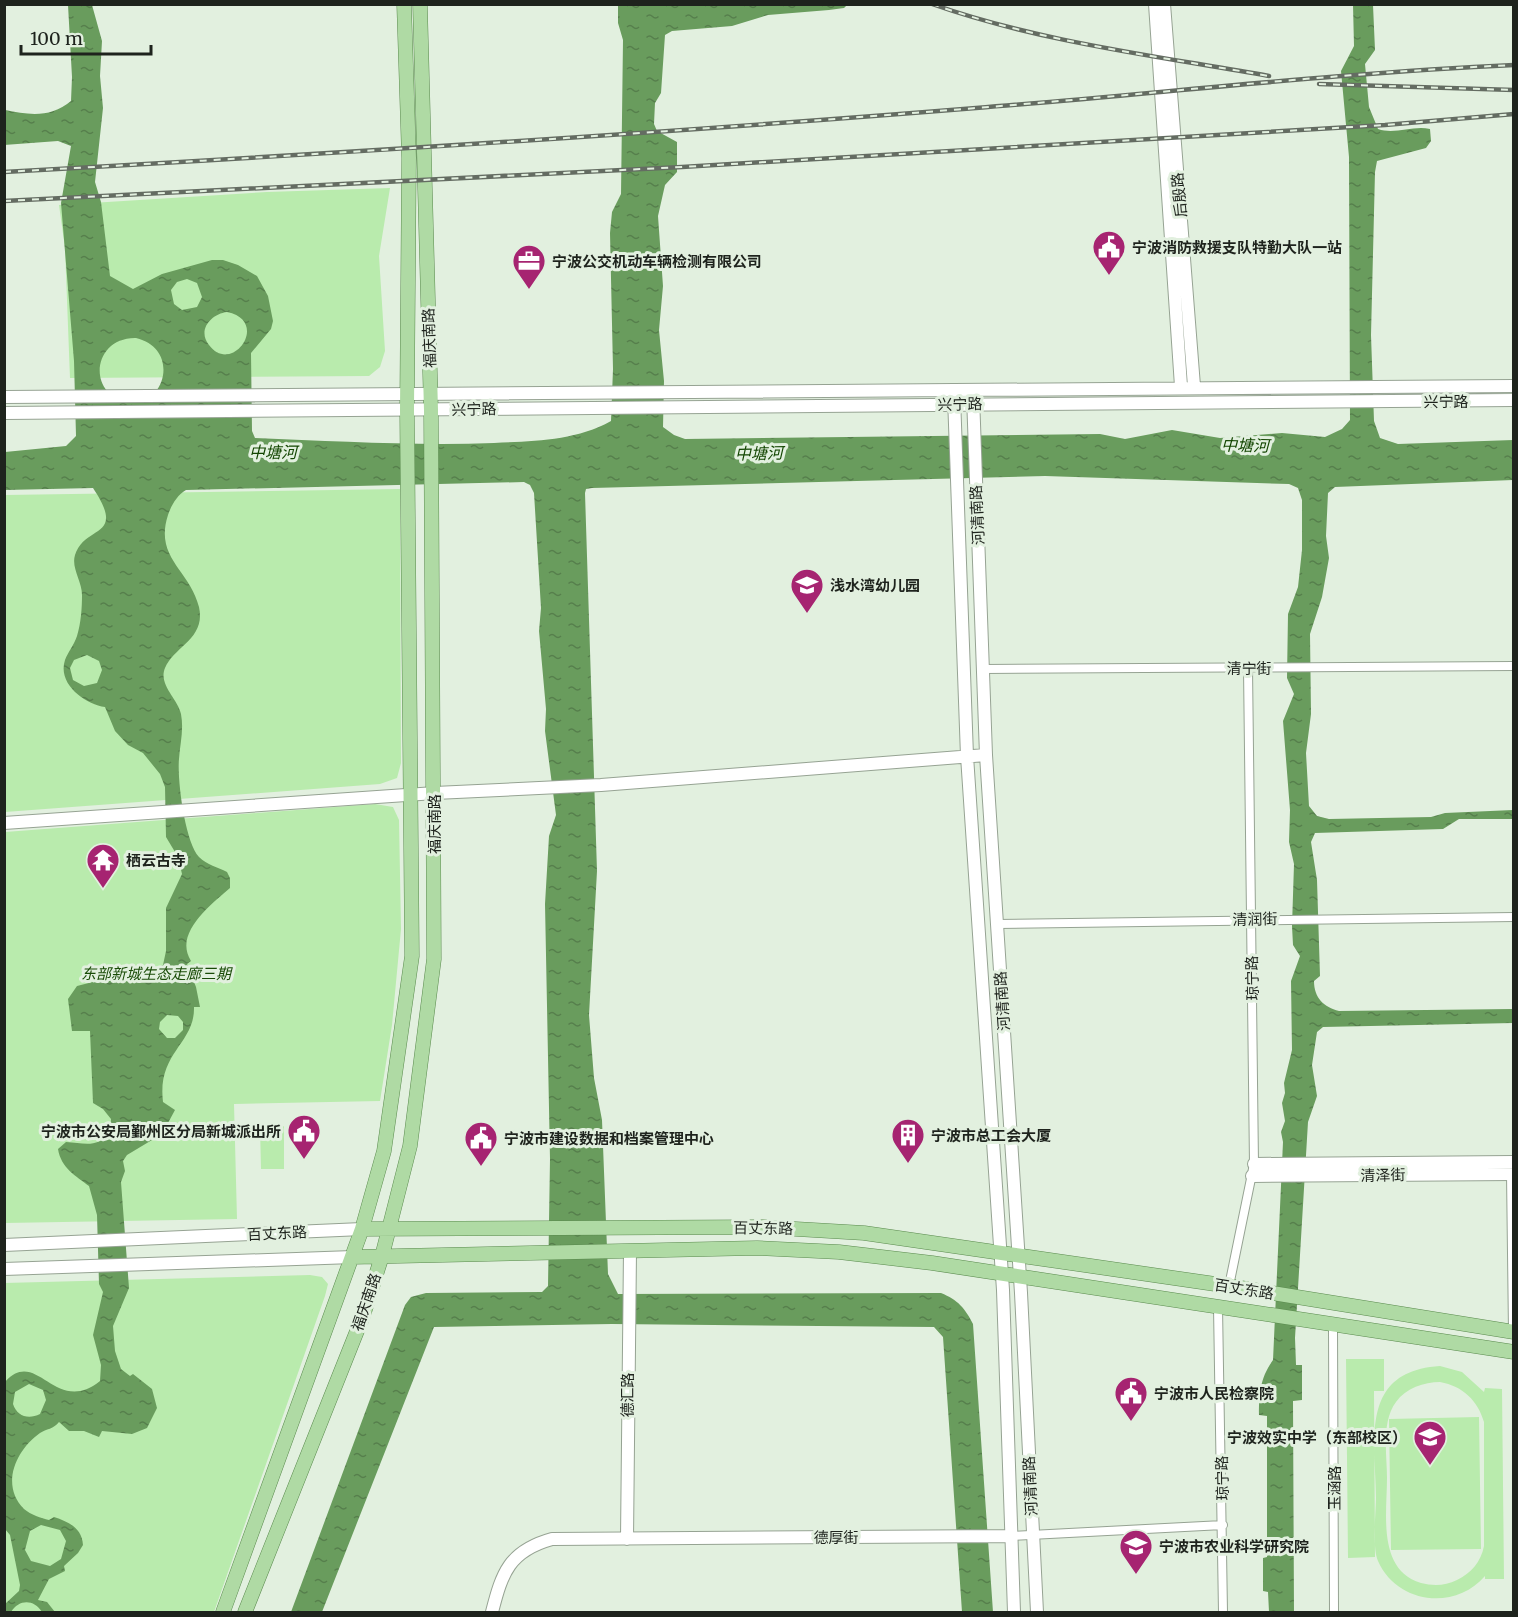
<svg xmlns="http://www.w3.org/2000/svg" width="1518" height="1617" viewBox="0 0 1518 1617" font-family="Merriweather,'Noto Sans SC',serif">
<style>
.park{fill:#b9ebad;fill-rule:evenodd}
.water{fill:url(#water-ripples);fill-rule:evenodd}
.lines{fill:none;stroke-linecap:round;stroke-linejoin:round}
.street-casing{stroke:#96a393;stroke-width:10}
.secondary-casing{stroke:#96a393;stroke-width:14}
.primary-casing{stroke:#5a8a4e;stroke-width:15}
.street{stroke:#fff;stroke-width:8}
.secondary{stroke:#fff;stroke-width:12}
.primary{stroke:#afdaa4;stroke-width:14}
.rail-casing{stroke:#646c62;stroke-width:4.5}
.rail{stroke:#e2f0df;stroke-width:2;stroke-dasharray:7;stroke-linecap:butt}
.labels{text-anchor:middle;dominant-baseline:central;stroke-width:6;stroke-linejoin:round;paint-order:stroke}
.street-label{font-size:15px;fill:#1e231d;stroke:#e2f0df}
.poi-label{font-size:15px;font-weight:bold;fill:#1e231d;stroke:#e2f0df;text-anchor:start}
.park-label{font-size:15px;font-style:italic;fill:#194b07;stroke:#e2f0df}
.water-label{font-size:16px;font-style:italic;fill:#124500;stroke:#e2f0df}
</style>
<defs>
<pattern id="water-ripples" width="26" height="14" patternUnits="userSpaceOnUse" patternTransform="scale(1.5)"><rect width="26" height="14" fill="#699c5d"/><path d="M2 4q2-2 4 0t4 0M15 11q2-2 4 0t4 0" fill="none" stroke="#567f4c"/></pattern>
</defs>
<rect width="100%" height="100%" fill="#e2f0df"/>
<path class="park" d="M390 188 379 256 385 351 380 367 369 376 70 378 65 248 59 205 267 192Z
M400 489 401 763 397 778 380 784 5 812V495Z
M375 804 393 807 399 820 401 929 392 1025 380 1101 234 1104 237 1219 5 1223V832Z
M284 1126V1169H261L260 1127Z
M310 1275 322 1277 328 1284 325 1296 214 1612H5L4 1283Z
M1346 1359H1384V1391H1374L1375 1557 1348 1558Z
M1440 1366 1462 1372 1484 1392 1485 1388 1502 1389 1504 1579H1485V1576C1455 1611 1397 1604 1378 1561 1372 1547 1376 1513 1376 1497 1375 1439 1360 1371 1440 1366ZM1440 1382C1463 1386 1478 1401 1484 1422V1546C1481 1562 1471 1573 1457 1580 1445 1586 1433 1586 1421 1583 1377 1570 1387 1513 1387 1478 1387 1455 1381 1422 1396 1402 1406 1388 1424 1382 1440 1382Z
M1479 1417 1481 1549 1391 1550 1389 1419Z"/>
<path class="water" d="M618 4 847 5 844 8 829 10 768 15 732 26 672 31 665 35 661 93 655 103 654 124 657 131 677 142V172L665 185 658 216 663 286 659 330 664 381 663 427 674 435 685 439 1100 434 1125 439 1172 430 1220 438 1282 433 1325 437 1342 429 1350 420 1349 157 1341 71 1354 46 1353 5H1373L1375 50 1365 64 1369 107 1378 129C1395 135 1413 125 1430 129L1431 141 1426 148 1377 161 1375 172 1371 335 1374 421 1380 438 1398 444 1513 440V480L1335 487 1328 493 1326 536 1329 558 1322 597 1310 634 1311 714 1306 753 1309 806 1317 816 1329 819 1431 817 1445 813 1513 810V819H1459L1443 829 1315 833 1311 842 1317 880 1320 976 1314 981C1314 998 1324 1007 1339 1011L1513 1009V1023L1323 1027 1317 1032 1312 1065 1317 1096 1308 1122 1295 1338 1296 1365H1302V1400L1293 1401 1294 1612H1269L1268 1592 1263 1591V1558L1267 1557V1416L1259 1415C1259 1394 1260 1378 1273 1360L1283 1142 1281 1132 1285 1121 1282 1103 1285 1093 1284 1083 1292 1050 1291 981 1300 956 1293 945 1292 926 1294 864 1289 842 1290 810 1283 721 1294 694 1287 678 1288 614 1298 587 1302 550V500L1298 488 1289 484 1045 476 592 488 586 489 585 493 597 871 589 1015 594 1078 602 1120 608 1274 618 1294 941 1293C958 1300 965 1308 973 1324L993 1612H962L943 1337 934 1327 612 1324 434 1327 322 1612H291L405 1305 411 1297 426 1293 542 1292 548 1286 550 1159 545 904 549 836 556 815 545 731 546 709 539 631 541 608 534 493 530 485 524 482 186 490C177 495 171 506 168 515 154 558 190 570 199 607 206 639 174 646 165 668 158 685 178 699 181 714 184 730 180 744 179 759 177 780 185 842 199 857 207 865 218 867 227 872L230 878V888C212 904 173 933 191 961L187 964 196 987 200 1007H194C195 1044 157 1052 163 1102L175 1110 162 1134 127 1155 123 1161 125 1171 121 1182 129 1288 113 1326 115 1351 121 1369 130 1376 133 1374 152 1389 157 1408 147 1428 132 1434 102 1431 99 1437 84 1431H69L59 1422C54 1429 46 1429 40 1433 16 1450 0 1485 24 1509 31 1515 41 1518 49 1520L54 1517C69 1522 82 1528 83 1545L78 1553 64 1566 65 1571 49 1579 38 1600 47 1602 55 1612H42C34 1599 19 1599 11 1612H5V1604L19 1591 20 1585 10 1535 5 1529V1382C37 1346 55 1417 100 1381L101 1365 93 1335 103 1292 99 1284 97 1215 89 1186C76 1176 61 1168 58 1149L66 1142C84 1143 97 1149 110 1132L111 1119 103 1109 93 1103 90 1031H72L68 999 77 986 120 975 152 971 163 965 166 951V908L182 874 178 857 166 837 165 787 160 774 143 753 128 745 115 731 105 707C85 704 57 684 65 660 68 652 74 645 77 636 81 623 82 608 82 595 82 581 71 568 75 555 85 524 127 539 93 488L5 490V452L66 446 76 436 74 361 61 203 71 146 58 141 4 145 5 110C29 115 51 118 71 101L72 77 68 5H92L102 41 100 76 103 108 95 182 101 202 110 276 133 289 162 274 212 260H223L238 265 257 276 268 296 273 321 271 329 251 353 252 431 255 438C334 441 415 446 494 443 535 441 575 441 611 421L613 369 610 233 612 212 621 194 623 40 618 23ZM187 279 197 283 202 297 197 307 182 310 174 304 171 290 177 282ZM227 312C271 321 232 376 209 345 197 330 211 314 227 312ZM136 338C181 349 165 407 129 402 86 396 92 337 136 338ZM87 655 99 661 102 670 97 683 84 686 73 680 70 668 74 660ZM167 1015 178 1016 183 1022V1030L175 1038H167L159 1029 160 1022ZM29 1384 43 1390 46 1400 40 1414C28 1420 17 1416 13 1404L15 1392ZM41 1525 60 1530 66 1541 61 1559 50 1566 31 1561 25 1550 30 1531Z"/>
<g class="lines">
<defs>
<path id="street" d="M984 669 1514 666
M997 924 1514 917
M1511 1174 1513 1332
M1229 1286 1254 1164 1248 668
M1218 1307 1223 1612
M1333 1327 1334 1612
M1010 1536 1223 1525"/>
<path id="secondary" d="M1155 4 1181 386
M1164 4 1194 386
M973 396 986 755 1021 1293 1037 1612
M4 397 1514 386
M954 397 967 756 1003 1290 1014 1612
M4 413 1514 400
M4 823 435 793 601 785 986 755
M1254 1164 1514 1162
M1252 1176 1514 1174
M4 1245 362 1229
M4 1269 353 1257
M627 1539 630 1251
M492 1612C502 1573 509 1551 552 1539L1010 1536"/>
<path id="primary" d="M362 1229 762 1227 864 1233 1229 1286 1514 1332
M353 1257 757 1248 839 1252 932 1263 1514 1352
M223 1612 362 1229 384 1151 412 956 407 410 409 158 404 4
M245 1612 363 1316 382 1256 410 1146 434 959 431 410 420 4"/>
</defs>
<use href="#street" class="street-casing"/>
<use href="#secondary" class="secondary-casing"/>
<use href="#primary" class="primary-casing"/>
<use href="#street" class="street"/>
<use href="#secondary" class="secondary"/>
<use href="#primary" class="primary"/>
<defs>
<path id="rail" d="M932 4C1040 42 1157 56 1269 76
M1319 84 1514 90
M4 172C328 154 652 134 976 108 1155 94 1334 73 1514 65
M4 201 682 167 1385 125 1514 114"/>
</defs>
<use href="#rail" class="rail-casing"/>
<use href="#rail" class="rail"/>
</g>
<defs>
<symbol id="civic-pin" viewBox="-11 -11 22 30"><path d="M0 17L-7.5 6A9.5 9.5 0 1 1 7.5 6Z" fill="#a62471" stroke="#e2f0df"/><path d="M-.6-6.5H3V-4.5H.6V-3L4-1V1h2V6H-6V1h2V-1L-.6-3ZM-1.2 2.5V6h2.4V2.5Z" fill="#fff"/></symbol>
<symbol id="office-pin" viewBox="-11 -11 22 30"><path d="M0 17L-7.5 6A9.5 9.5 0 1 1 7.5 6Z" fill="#a62471" stroke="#e2f0df"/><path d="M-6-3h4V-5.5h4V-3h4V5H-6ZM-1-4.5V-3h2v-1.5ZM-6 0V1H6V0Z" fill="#fff"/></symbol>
<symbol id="school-pin" viewBox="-11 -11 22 30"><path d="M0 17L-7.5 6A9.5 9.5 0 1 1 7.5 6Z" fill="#a62471" stroke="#e2f0df"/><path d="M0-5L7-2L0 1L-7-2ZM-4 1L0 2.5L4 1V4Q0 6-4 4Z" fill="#fff"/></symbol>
<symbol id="temple-pin" viewBox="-11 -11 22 30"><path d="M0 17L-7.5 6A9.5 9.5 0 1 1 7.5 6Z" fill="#a62471" stroke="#e2f0df"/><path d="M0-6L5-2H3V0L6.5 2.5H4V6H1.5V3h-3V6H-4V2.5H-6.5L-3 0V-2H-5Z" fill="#fff"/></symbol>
<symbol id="building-pin" viewBox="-11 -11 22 30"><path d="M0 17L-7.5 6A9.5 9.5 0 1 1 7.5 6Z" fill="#a62471" stroke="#e2f0df"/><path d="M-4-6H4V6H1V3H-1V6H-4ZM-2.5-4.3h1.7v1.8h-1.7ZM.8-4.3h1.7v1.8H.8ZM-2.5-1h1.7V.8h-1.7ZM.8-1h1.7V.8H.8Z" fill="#fff"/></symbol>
<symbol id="university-pin" viewBox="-11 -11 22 30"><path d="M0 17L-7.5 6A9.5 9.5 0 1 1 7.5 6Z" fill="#a62471" stroke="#e2f0df"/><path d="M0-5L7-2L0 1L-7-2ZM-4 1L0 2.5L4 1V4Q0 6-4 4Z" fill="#fff"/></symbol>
</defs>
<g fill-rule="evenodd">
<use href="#civic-pin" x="1090" y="228" width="38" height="52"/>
<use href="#office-pin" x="510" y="242" width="38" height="52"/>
<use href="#school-pin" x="788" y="566" width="38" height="52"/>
<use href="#temple-pin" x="84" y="841" width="38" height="52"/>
<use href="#civic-pin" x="285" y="1112" width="38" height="52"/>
<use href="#building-pin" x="889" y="1116" width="38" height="52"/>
<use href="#civic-pin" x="462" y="1119" width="38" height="52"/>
<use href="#civic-pin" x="1112" y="1374" width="38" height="52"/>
<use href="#school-pin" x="1411" y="1418" width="38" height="52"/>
<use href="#university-pin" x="1117" y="1527" width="38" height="52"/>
</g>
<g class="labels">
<g class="street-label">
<text transform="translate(1179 195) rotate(-95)">后殷路</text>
<text transform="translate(429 338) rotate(-92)">福庆南路</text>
<text x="1446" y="401">兴宁路</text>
<text transform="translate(960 404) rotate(-1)">兴宁路</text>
<text transform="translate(474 409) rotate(-1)">兴宁路</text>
<text transform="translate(977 515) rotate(-93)">河清南路</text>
<text x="1249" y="668">清宁街</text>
<text transform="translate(434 824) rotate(-90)">福庆南路</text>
<text transform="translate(1255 919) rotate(-1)">清润街</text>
<text transform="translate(1252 978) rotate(-91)">琼宁路</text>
<text transform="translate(1002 1001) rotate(-94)">河清南路</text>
<text transform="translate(1383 1175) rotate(-1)">清泽街</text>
<text transform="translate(763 1228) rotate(1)">百丈东路</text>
<text transform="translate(277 1233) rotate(-3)">百丈东路</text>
<text transform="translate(1244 1289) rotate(9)">百丈东路</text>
<text transform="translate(366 1302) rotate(-71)">福庆南路</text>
<text transform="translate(627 1395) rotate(-90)">德汇路</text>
<text transform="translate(1222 1478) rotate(-91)">琼宁路</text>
<text transform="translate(1030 1486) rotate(-93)">河清南路</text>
<text transform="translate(1334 1488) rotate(-90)">玉涵路</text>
<text x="836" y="1537">德厚街</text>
</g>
<g class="poi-label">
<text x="1132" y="247">宁波消防救援支队特勤大队一站</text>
<text x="552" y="261">宁波公交机动车辆检测有限公司</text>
<text x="830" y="585">浅水湾幼儿园</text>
<text x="126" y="860">栖云古寺</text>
<text x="281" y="1131" text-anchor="end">宁波市公安局鄞州区分局新城派出所</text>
<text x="931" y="1135">宁波市总工会大厦</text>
<text x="504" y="1138">宁波市建设数据和档案管理中心</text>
<text x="1154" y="1393">宁波市人民检察院</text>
<text x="1407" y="1437" text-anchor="end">宁波效实中学（东部校区）</text>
<text x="1159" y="1546">宁波市农业科学研究院</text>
</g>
<g class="park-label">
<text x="156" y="973">东部新城生态走廊三期</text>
</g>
<g class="water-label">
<text transform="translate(1245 445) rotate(1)">中塘河</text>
<text x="273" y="452">中塘河</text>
<text transform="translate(759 453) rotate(-1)">中塘河</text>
</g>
</g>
<rect width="1518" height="1617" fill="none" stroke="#1e231d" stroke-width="12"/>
<path d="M21 45v9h130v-9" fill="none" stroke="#1e231d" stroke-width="3"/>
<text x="30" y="45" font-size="18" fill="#1e231d" stroke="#e2f0df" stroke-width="4.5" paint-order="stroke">100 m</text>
</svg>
